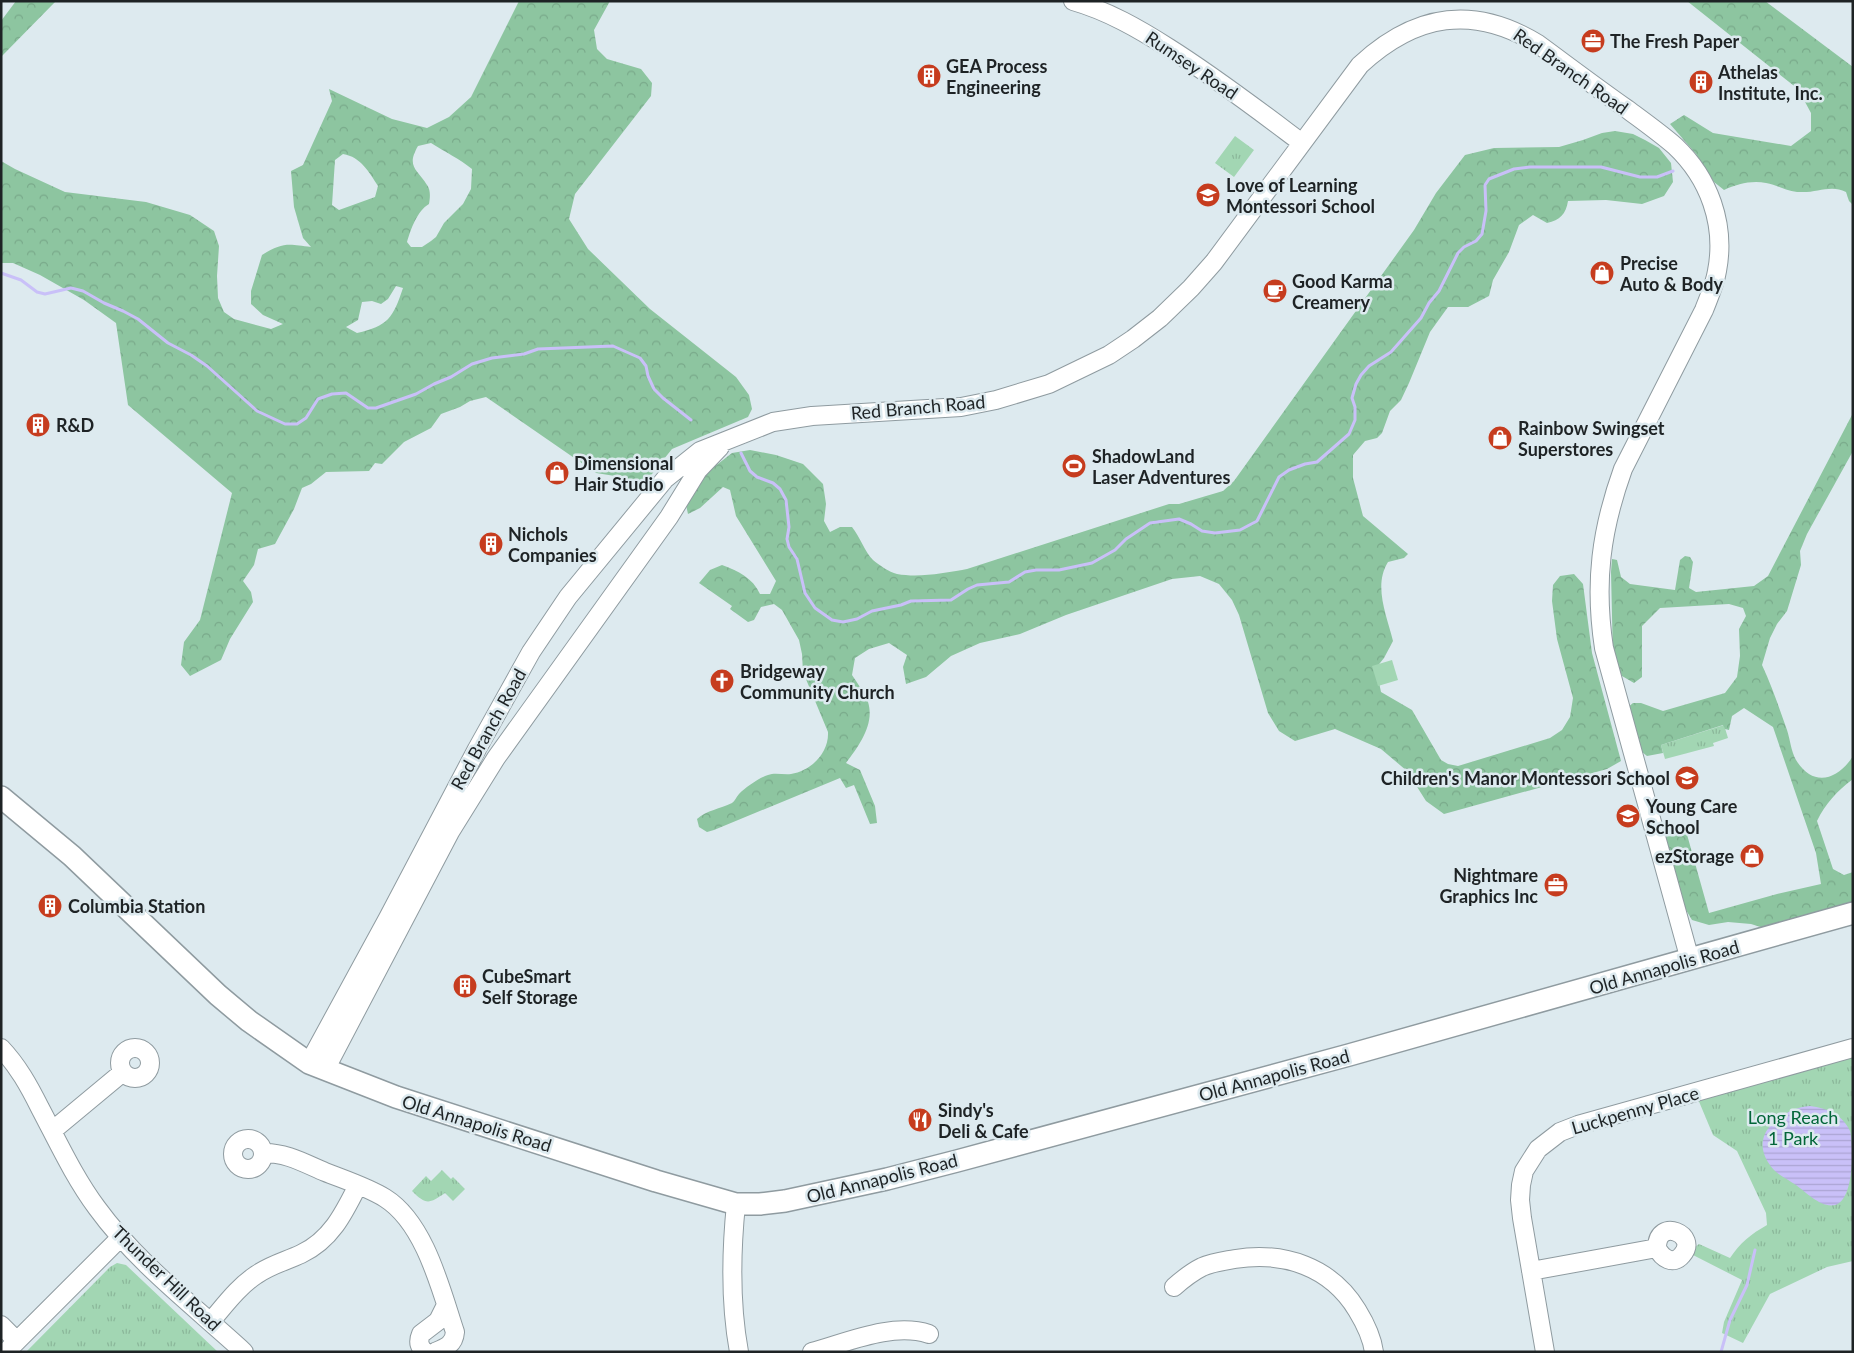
<svg xmlns="http://www.w3.org/2000/svg" width="1854" height="1353" viewBox="0 0 1854 1353" font-family="Lato,sans-serif">
<style>
.grass{fill:url(#grass-tufts)}
.forest{fill:url(#forest-crowns);fill-rule:evenodd}
.garden{fill:#a2d6b3}
.water{fill:url(#water-rules)}
.lines{fill:none;stroke-linecap:round;stroke-linejoin:round}
.stream{stroke:#c9c0f8;stroke-width:3}
.minor-casing{stroke:#8f9ba0;stroke-width:20}
.major-casing{stroke:#8f9ba0;stroke-width:24}
.minor{stroke:#fff;stroke-width:18}
.major{stroke:#fff;stroke-width:21}
.labels{text-anchor:middle;dominant-baseline:central;stroke-width:5;stroke-linejoin:round;paint-order:stroke}
.poi-label{font-size:18px;font-weight:bold;fill:#1e2325;stroke:#ddeaef;text-anchor:start}
.street-label{font-size:18px;fill:#1e2325;stroke:#ddeaef}
.park-label{font-size:18px;fill:#036639;stroke:#ddeaef}
</style>
<defs>
<pattern id="grass-tufts" width="24" height="20" patternUnits="userSpaceOnUse" patternTransform="scale(1.25)"><rect width="24" height="20" fill="#a2d6b3"/><path d="M3 7l-1-3M5 7V3M7 7l1-3M15 17l-1-3M17 17v-4M19 17l1-3" fill="none" stroke="#8bb79a"/></pattern>
<pattern id="forest-crowns" width="20" height="18" patternUnits="userSpaceOnUse" patternTransform="scale(1.25)"><rect width="20" height="18" fill="#8dc5a0"/><path d="M2 6a3 3 0 1 1 6 0M12 15a3 3 0 1 1 6 0" fill="none" stroke="#79a98a"/></pattern>
<pattern id="water-rules" width="6" height="5" patternUnits="userSpaceOnUse" patternTransform="scale(1.25)"><rect width="6" height="5" fill="#c9c0f8"/><path d="M0 2.5h6" fill="none" stroke="#aca5d4"/></pattern>
</defs>
<rect width="100%" height="100%" fill="#ddeaef"/>
<path class="grass" d="M1235 136 1254 150 1234 177 1215 163Z
M1724 725 1728 738 1713 743 1714 746 1665 759 1661 745Z
M1853 1057V1261L1827 1267 1770 1294 1743 1343 1722 1333 1724 1322 1742 1280 1693 1255 1694 1248 1699 1244 1730 1258C1740 1243 1751 1234 1767 1225L1766 1213 1737 1151 1713 1135 1695 1092Z
M442 1170 451 1179 453 1177 465 1189 453 1201 445 1193C429 1204 426 1205 412 1191L426 1176 431 1181Z
M117 1263 126 1265 218 1352H26L110 1267Z"/>
<path class="forest" d="M16 1H56L1 57V21Z
M519 1H610L594 30 597 49 607 59 641 69 652 83 651 96 575 194 569 219 588 249 650 309 736 377 749 395 752 409 748 417 672 449 652 474 638 489 615 476 596 473 486 397 470 401 460 407 441 414 431 428 404 442 382 464 375 463 369 471 326 472 311 484 302 488 294 509 275 544 258 549 254 565 243 581 251 592 253 602 230 639 221 660 190 676 181 665 184 642 200 620 232 493 128 405 116 323 84 300 40 275 13 263H1V161L15 169 65 192 146 202 190 215 214 231 219 246 217 276 218 298 224 312 234 319 271 329 283 324 263 315 251 304V291L262 255C283 242 288 244 311 247L303 238 294 207 291 171 303 165 332 101 329 89 392 119 427 128 449 117 471 97ZM431 143C445 152 460 159 472 169L471 189 463 204 444 223 436 237 431 241 422 247H411L407 242C411 229 417 211 429 204 430 198 431 190 427 185 417 169 406 167 418 146ZM343 154C361 157 369 172 378 186L375 197 339 210 332 205 335 160ZM396 286 403 288C393 318 388 326 357 333L346 327 358 320 362 302 372 301 381 304 388 299Z
M1687 1H1765L1853 67V205L1849 201 1846 192C1831 184 1817 193 1800 192 1788 192 1778 185 1766 183 1752 180 1737 184 1724 190L1714 182 1696 154 1670 124 1684 115 1713 133 1791 146 1811 131V113L1798 89Z
M1615 131 1633 134 1645 140 1659 148 1671 163 1673 182 1664 196 1642 204 1606 200 1568 201C1566 214 1560 220 1547 223L1533 215 1519 225 1509 252 1493 280 1489 296 1468 307H1448L1430 332 1409 383 1401 400 1390 411 1382 433 1377 438 1365 441 1353 455V478L1363 516 1408 554 1404 558 1388 562C1373 586 1387 616 1393 641L1384 658 1376 668 1381 692 1412 710 1441 760 1448 764 1458 766 1550 738 1562 730 1570 717 1573 698 1557 639 1552 601 1553 585 1560 576 1574 574 1583 584 1592 653 1621 761 1607 769 1444 814 1426 801 1407 771 1381 749 1335 729 1295 741 1279 731 1268 713 1239 615 1232 600 1219 584 1200 576 1172 579 1066 615 1020 634 980 643 951 656 926 677 906 684 903 667 907 655 889 643 869 649 855 658 852 675C857 683 865 693 868 702 875 724 859 746 846 763L860 770 875 806 877 823 870 824 854 785 846 788 840 778 714 830 707 832 699 827 697 819C707 810 720 809 732 803 735 801 736 797 739 794 746 787 759 778 768 775 775 772 783 775 791 774 811 771 829 753 828 732L803 672 802 654 799 640 782 610 774 604 761 607 754 620 748 622 730 609 732 606 699 583 710 570 722 565C738 571 753 578 760 594H770L776 581 736 516 730 490 723 487 700 508 688 514 686 505 694 487 714 467 732 453 750 450 776 455 803 464 823 484 826 504 824 521 830 532 840 527H852C860 537 865 552 873 560 879 565 889 572 897 574 919 578 945 573 967 569L1169 504H1179L1223 491 1234 481 1414 230 1436 193 1465 155 1494 148 1559 147 1583 140 1602 133Z
M1853 413V451L1807 534 1800 551 1801 565 1787 611 1777 624 1770 638 1762 665C1772 686 1779 708 1787 730 1790 739 1791 751 1796 760 1813 788 1838 780 1853 756V779C1837 791 1825 804 1817 821L1833 869 1844 875 1853 872V903L1767 929 1751 924 1728 922 1709 925 1692 920 1680 900 1664 836 1670 824 1686 831 1709 913 1777 894 1821 884 1816 853 1773 727 1744 708 1732 716 1729 730 1725 729 1723 725 1661 745 1663 753 1647 756 1637 748 1627 708 1633 703H1641L1663 711 1725 693 1737 677 1740 656 1739 629 1746 616 1743 608 1729 604 1660 608 1642 626V677L1634 683 1622 676 1613 659 1611 572 1612 559 1617 560 1621 577 1630 584 1675 590 1680 560 1685 556 1690 557 1693 562 1689 588 1696 592 1754 586 1768 576Z"/>
<path class="garden" d="M1392 660 1398 680 1378 686 1372 666Z"/>
<path class="water" d="M1810 1106C1827 1108 1843 1115 1850 1131 1854 1147 1854 1200 1835 1205 1821 1208 1807 1193 1796 1185 1789 1180 1780 1176 1774 1170 1760 1155 1758 1137 1773 1123 1784 1113 1796 1107 1810 1106Z"/>
<g class="lines">
<path class="stream" d="M1 273 21 280 37 292 45 294 71 288 83 291 104 303 123 311 138 319 168 343 191 355 207 366 257 411 285 424H297L306 418 318 399 332 394 346 393 368 408H376L416 394 434 384 451 377 472 364 492 358 524 354 538 349 613 346 640 358 646 366 648 376 654 389 663 398 691 420
M741 453 750 471 757 477 773 483 780 489 786 500 789 527 787 539 789 547 797 559 805 593 815 608 832 620 843 622 857 619 872 611 901 605 911 601 951 600 968 589 977 585 1009 582 1025 572 1036 570H1059L1092 563 1115 550 1126 539 1150 523 1179 519 1191 524 1202 531 1215 533 1240 530 1257 521 1279 477 1289 470 1305 464 1317 462 1349 434 1355 420V407L1352 398 1356 384 1361 375 1369 366 1391 352 1421 318 1429 303 1439 291 1458 253 1464 247 1476 241 1482 234 1486 211 1485 185 1489 179 1514 169 1530 167H1601L1640 177H1657L1673 171
M1721 1352 1730 1320 1747 1285 1755 1250"/>
<defs>
<path id="minor" d="M1073 1C1108 11 1139 29 1169 48 1215 77 1258 110 1302 143
M1 1048C18 1066 29 1086 40 1108 58 1142 74 1177 97 1208 137 1263 194 1306 244 1352
M120 1063a15 15 0 1 1 30 0a15 15 0 1 1-30 0Z
M309 1063 388 918 477 749 531 652 568 597 665 479 700 451 773 422 812 416 961 407 996 400 1049 384 1109 355 1133 339 1160 318 1191 288 1214 262 1360 65C1415 14 1473 4 1538 44 1568 66 1597 88 1627 109 1643 121 1660 133 1675 146 1709 178 1726 224 1717 271 1715 284 1709 297 1704 310L1623 469C1601 530 1594 583 1604 648L1690 960
M325 1070 450 832 496 758 669 517 698 470 720 447
M52 1131 123 1072
M233 1154a15 15 0 1 1 30 0a15 15 0 1 1-30 0Z
M263 1153C285 1152 306 1164 325 1172 345 1180 367 1187 385 1198 425 1223 441 1290 455 1332 454 1345 445 1348 435 1352
M736 1204C731 1253 730 1303 739 1352
M1531 1271 1657 1248C1662 1258 1673 1266 1682 1255 1700 1235 1657 1216 1657 1248
M1174 1287C1183 1279 1192 1272 1202 1267 1213 1262 1224 1261 1235 1259 1284 1251 1331 1267 1357 1310 1365 1323 1372 1337 1374 1352
M211 1321C225 1305 238 1287 256 1275 270 1265 286 1261 301 1254 331 1240 344 1213 358 1185
M1 1325 17 1341
M6 1352 121 1237
M425 1352C419 1347 418 1341 421 1334L438 1321 446 1305
M812 1352C848 1342 893 1322 929 1334
M1545 1352 1522 1218 1520 1200 1521 1185 1524 1171 1538 1149 1560 1132 1578 1125 1853 1048"/>
<path id="major" d="M1 797 72 856 218 995 249 1021 309 1063 396 1097 656 1181 736 1204H760L785 1201 887 1179 957 1161 1349 1055 1853 913"/>
</defs>
<use href="#minor" class="minor-casing"/>
<use href="#major" class="major-casing"/>
<use href="#minor" class="minor"/>
<use href="#major" class="major"/>
</g>
<defs>
<symbol id="office-disc" viewBox="-11 -11 22 22"><circle r="9.5" fill="#c63c1e" stroke="#ddeaef"/><path d="M-6-3h4V-5.5h4V-3h4V5H-6ZM-1-4.5V-3h2v-1.5ZM-6 0V1H6V0Z" fill="#fff"/></symbol>
<symbol id="building-disc" viewBox="-11 -11 22 22"><circle r="9.5" fill="#c63c1e" stroke="#ddeaef"/><path d="M-4-6H4V6H1V3H-1V6H-4ZM-2.5-4.3h1.7v1.8h-1.7ZM.8-4.3h1.7v1.8H.8ZM-2.5-1h1.7V.8h-1.7ZM.8-1h1.7V.8H.8Z" fill="#fff"/></symbol>
<symbol id="school-disc" viewBox="-11 -11 22 22"><circle r="9.5" fill="#c63c1e" stroke="#ddeaef"/><path d="M0-5L7-2L0 1L-7-2ZM-4 1L0 2.5L4 1V4Q0 6-4 4Z" fill="#fff"/></symbol>
<symbol id="shop-disc" viewBox="-11 -11 22 22"><circle r="9.5" fill="#c63c1e" stroke="#ddeaef"/><path d="M-5-2.5h2.3a2.7 3.5 0 0 1 5.4 0H5L5.5 6h-11ZM-1.5-2.5h3a1.5 2.3 0 0 0-3 0Z" fill="#fff"/></symbol>
<symbol id="cafe-disc" viewBox="-11 -11 22 22"><circle r="9.5" fill="#c63c1e" stroke="#ddeaef"/><path d="M-5.5-4.5H6V0H3Q3 3.5 0 3.5H-2.5Q-5.5 3.5-5.5 0ZM3-3.2v2h1.7v-2ZM-6 4.5H4V6H-6Z" fill="#fff"/></symbol>
<symbol id="stadium-disc" viewBox="-11 -11 22 22"><circle r="9.5" fill="#c63c1e" stroke="#ddeaef"/><path d="M0-5a6.5 5 0 1 0 0 10a6.5 5 0 1 0 0-10ZM-3.5-1.8h7v3.6h-7Z" fill="#fff"/></symbol>
<symbol id="church-disc" viewBox="-11 -11 22 22"><circle r="9.5" fill="#c63c1e" stroke="#ddeaef"/><path d="M-1.2-6h2.4v3.5h3.3v2.4h-3.3V6h-2.4V-.1h-3.3v-2.4h3.3Z" fill="#fff"/></symbol>
<symbol id="restaurant-disc" viewBox="-11 -11 22 22"><circle r="9.5" fill="#c63c1e" stroke="#ddeaef"/><path d="M-5-6h1v4h1v-4h1v4h1v-4h1v5L-1.5 .5V6h-2V.5L-5-1ZM5-6V6H3V1.5H1.5Q1.5-4 5-6Z" fill="#fff"/></symbol>
</defs>
<g fill-rule="evenodd">
<use href="#office-disc" x="1579" y="27" width="28" height="28"/>
<use href="#building-disc" x="915" y="62" width="28" height="28"/>
<use href="#building-disc" x="1687" y="68" width="28" height="28"/>
<use href="#school-disc" x="1194" y="181" width="28" height="28"/>
<use href="#shop-disc" x="1588" y="259" width="28" height="28"/>
<use href="#cafe-disc" x="1261" y="277" width="28" height="28"/>
<use href="#building-disc" x="24" y="411" width="28" height="28"/>
<use href="#shop-disc" x="1486" y="424" width="28" height="28"/>
<use href="#stadium-disc" x="1060" y="452" width="28" height="28"/>
<use href="#shop-disc" x="543" y="459" width="28" height="28"/>
<use href="#building-disc" x="477" y="530" width="28" height="28"/>
<use href="#church-disc" x="708" y="667" width="28" height="28"/>
<use href="#school-disc" x="1673" y="764" width="28" height="28"/>
<use href="#school-disc" x="1614" y="802" width="28" height="28"/>
<use href="#shop-disc" x="1738" y="842" width="28" height="28"/>
<use href="#office-disc" x="1542" y="871" width="28" height="28"/>
<use href="#building-disc" x="36" y="892" width="28" height="28"/>
<use href="#building-disc" x="451" y="972" width="28" height="28"/>
<use href="#restaurant-disc" x="906" y="1106" width="28" height="28"/>
</g>
<g class="labels">
<g class="poi-label">
<text x="1610" y="41">The Fresh Paper</text>
<text x="946" y="66">GEA Process<tspan x="946" dy="21">Engineering</tspan></text>
<text x="1718" y="72">Athelas<tspan x="1718" dy="21">Institute, Inc.</tspan></text>
<text x="1226" y="185">Love of Learning<tspan x="1226" dy="21">Montessori School</tspan></text>
<text x="1620" y="263">Precise<tspan x="1620" dy="21">Auto &amp; Body</tspan></text>
<text x="1292" y="281">Good Karma<tspan x="1292" dy="21">Creamery</tspan></text>
<text x="56" y="425">R&amp;D</text>
<text x="1518" y="428">Rainbow Swingset<tspan x="1518" dy="21">Superstores</tspan></text>
<text x="1092" y="456">ShadowLand<tspan x="1092" dy="21">Laser Adventures</tspan></text>
<text x="574" y="463">Dimensional<tspan x="574" dy="21">Hair Studio</tspan></text>
<text x="508" y="534">Nichols<tspan x="508" dy="21">Companies</tspan></text>
<text x="740" y="671">Bridgeway<tspan x="740" dy="21">Community Church</tspan></text>
<text x="1670" y="778" text-anchor="end">Children's Manor Montessori School</text>
<text x="1646" y="806">Young Care<tspan x="1646" dy="21">School</tspan></text>
<text x="1734" y="856" text-anchor="end">ezStorage</text>
<text x="1538" y="875" text-anchor="end">Nightmare<tspan x="1538" dy="21">Graphics Inc</tspan></text>
<text x="68" y="906">Columbia Station</text>
<text x="482" y="976">CubeSmart<tspan x="482" dy="21">Self Storage</tspan></text>
<text x="938" y="1110">Sindy's<tspan x="938" dy="21">Deli &amp; Cafe</tspan></text>
</g>
<g class="street-label">
<text transform="translate(1192 65) rotate(34)">Rumsey Road</text>
<text transform="translate(1571 71) rotate(35)">Red Branch Road</text>
<text transform="translate(918 407) rotate(-5)">Red Branch Road</text>
<text transform="translate(488 729) rotate(-61)">Red Branch Road</text>
<text transform="translate(1664 967) rotate(-16)">Old Annapolis Road</text>
<text transform="translate(1274 1075) rotate(-15)">Old Annapolis Road</text>
<text transform="translate(1635 1110) rotate(-16)">Luckpenny Place</text>
<text transform="translate(477 1123) rotate(17)">Old Annapolis Road</text>
<text transform="translate(882 1178) rotate(-14)">Old Annapolis Road</text>
<text transform="translate(167 1278) rotate(44)">Thunder Hill Road</text>
</g>
<g class="park-label">
<text x="1793" y="1117">Long Reach<tspan x="1793" dy="21">1 Park</tspan></text>
</g>
</g>
<rect width="1854" height="1353" fill="none" stroke="#1e2325" stroke-width="5"/>
</svg>
